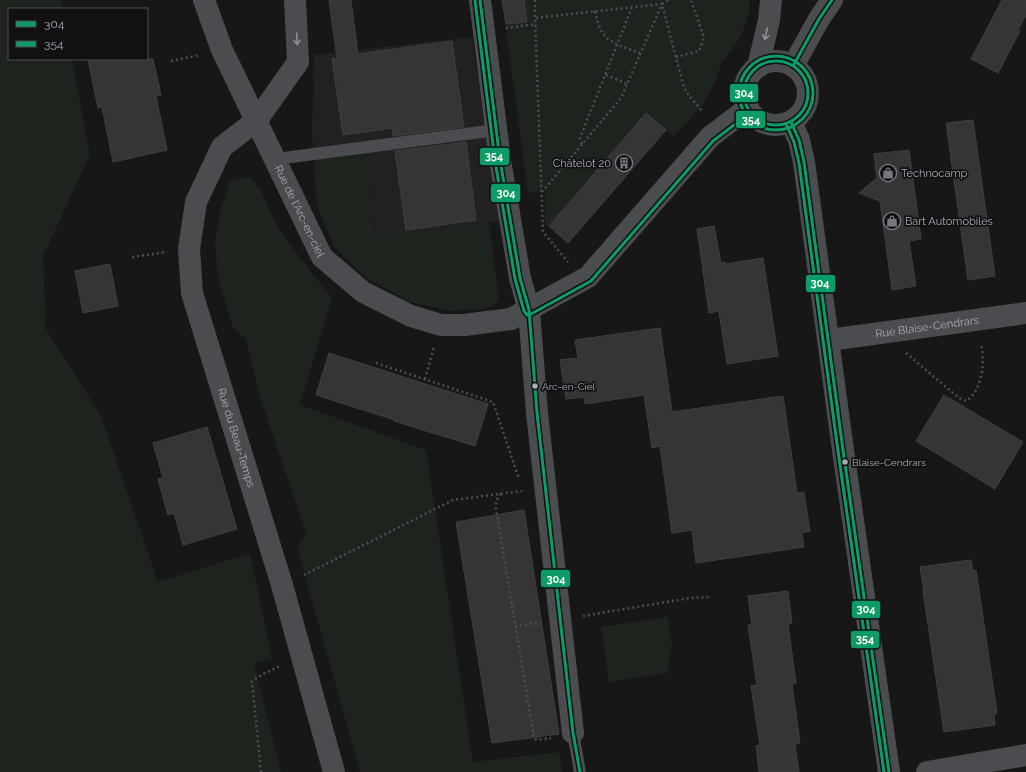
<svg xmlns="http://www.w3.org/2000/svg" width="1026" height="772" viewBox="0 0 1026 772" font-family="Raleway,sans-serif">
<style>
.built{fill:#212123}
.green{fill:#1d241e}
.building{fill:#353536;stroke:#3f4043}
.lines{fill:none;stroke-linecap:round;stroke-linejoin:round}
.path{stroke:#4d4e52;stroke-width:2.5;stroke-dasharray:2 3;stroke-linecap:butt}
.lane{stroke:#4b4c50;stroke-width:12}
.street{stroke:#4b4c50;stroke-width:22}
.bus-1-casing{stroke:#111113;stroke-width:6}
.bus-2-casing{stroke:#111113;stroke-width:6}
.bus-1{stroke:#0d9b66;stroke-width:3}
.bus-2{stroke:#0d9b66;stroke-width:3}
.oneway{stroke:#8c9099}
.bus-dot{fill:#a8adb8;stroke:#111113;stroke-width:1.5}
.labels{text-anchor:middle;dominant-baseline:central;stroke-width:3.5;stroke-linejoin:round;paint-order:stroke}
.bus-label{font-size:10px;fill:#a8adb8;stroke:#111113;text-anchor:start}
.poi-label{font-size:11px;fill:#a8adb8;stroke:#111113;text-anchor:start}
.street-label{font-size:11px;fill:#a8adb8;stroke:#111113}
.line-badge{stroke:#111113;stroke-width:1.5}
.badge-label{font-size:11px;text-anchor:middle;font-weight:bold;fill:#fff}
</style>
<rect width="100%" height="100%" fill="#171717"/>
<path class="built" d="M472 37 499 222 376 236 368 154 314 161 312 134 314 55Z"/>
<path class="green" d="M0 0H62L63 9H9V59H72L90 155 43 256 46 329 101 416 158 582 250 553 272 658 254 664 281 772H0Z
M502 0H750L749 13 742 33 736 44 722 62 714 84 703 104 674 137 666 130 601 165 549 226H545V191L528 193Z
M368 153 376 236 489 223 499 300 493 306 481 309 449 311 410 302 366 278 334 247 317 205 314 161Z
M241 177 252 179 262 193 277 226 301 259 332 298 300 405 426 450 473 762 559 752 562 772H360L297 547 307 535 260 397 246 340 233 328 217 273 215 242 221 209 230 181Z
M668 617 672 645 667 673 609 682 601 627Z"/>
<path class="building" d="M329 0H351L358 54 452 41 464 127 393 136 392 128 343 135 332 59 337 58Z
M502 0H524L527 22 506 24Z
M1002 0H1026V15L1018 30 1020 31 998 73 971 59Z
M88 59H153L161 95 156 96 167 150 113 162 102 107 98 108Z
M646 113 666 130 568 243 549 226Z
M973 120 995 276 968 280 946 123Z
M466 142 476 220 406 230 395 151Z
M909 150 921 239 909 241 916 286 892 290 880 201 859 193 877 178 874 154Z
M714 226 721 263 725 262V264L763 258 778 356 727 364 719 311 709 313 697 229Z
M110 264 118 306 83 313 75 271Z
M660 328 672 412 783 396 797 493 804 492 810 531 802 533 804 547 696 563 692 530 672 533 660 446 652 448 644 395 585 404 584 397 566 399 560 360 578 358 575 340Z
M329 353 488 404 475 446 394 421 395 420 316 395Z
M944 395 1023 442 995 489 916 441Z
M207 427 237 529 183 545 174 513 168 515 158 479 163 478 153 443Z
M524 510 559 734 492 743 456 522Z
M971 560 973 571 976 570 991 672 997 713 994 714 995 725 944 732 923 591H924L920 567Z
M788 591 792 623 788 624 796 683 792 684 800 743 795 744 799 772H759L756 746 760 745 751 686 757 685 748 625H752L748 596Z"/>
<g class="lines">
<path class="path" d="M535 0V18
M668 0 662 4 683 84 687 93 703 112
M595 11C601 43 613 43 640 53
M506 28 536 24
M676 57 699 51 704 38 691 0
M171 61 200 55
M606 75 627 84
M582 144 580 138 632 7
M542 192 621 98 662 4 535 18 543 232 568 262
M132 257 167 252
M906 353 959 398 966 401C983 390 985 361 981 344
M376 363 493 402 519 479
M425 379 434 347
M501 494 496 501V509L534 738 537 740 551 738
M304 575 453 500 522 491
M583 616 690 598 710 597
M515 626 537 623
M261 772 252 681 265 673 280 666"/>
<path class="lane" d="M276 159 496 130
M573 733 580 772"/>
<g class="street">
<path id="s1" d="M204 0 222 50 322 257 363 292 411 316 441 325H464L511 319 588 277 710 137 748 108"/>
<path id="s2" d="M295 0 298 62 257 120 222 147 196 202 189 249 192 293 282 585 334 772"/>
<path d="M480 0 500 160 520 278 529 310 537 413 573 733"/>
<circle cx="776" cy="93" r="32"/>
<path d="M793 66 819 19 832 0"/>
<path d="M758 67 769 20 771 0"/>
<path d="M791 122 799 140 804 162 843 450 889 772"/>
<path id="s3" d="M829 340 1026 313"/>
<path d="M927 772 1026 755"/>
</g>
<defs>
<path id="bus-1" d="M480 0 500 160 520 278 529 310 537 413 573 733 580 772
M744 93a32 32 0 1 1 64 0a32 32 0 1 1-64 0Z
M793 66 819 19 832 0
M791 122 799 140 804 162 843 450 889 772"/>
<path id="bus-2" d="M475 1 495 161 515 279 524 311 527 315 531 314 591 281 713 141 751 112
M739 93a37 37 0 1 1 74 0a37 37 0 1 1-74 0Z
M786 124 794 142 799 163 838 451 884 772"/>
</defs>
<use href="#bus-1" class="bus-1-casing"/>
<use href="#bus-2" class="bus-2-casing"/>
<use href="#bus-1" class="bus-1"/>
<use href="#bus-2" class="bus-2"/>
</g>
<defs><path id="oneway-shaft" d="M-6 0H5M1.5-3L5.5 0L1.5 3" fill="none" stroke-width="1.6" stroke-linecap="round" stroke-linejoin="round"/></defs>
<g class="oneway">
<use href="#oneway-shaft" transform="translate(766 34) rotate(103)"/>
<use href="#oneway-shaft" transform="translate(297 39) rotate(87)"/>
</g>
<defs>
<symbol id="building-ring" viewBox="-11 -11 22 22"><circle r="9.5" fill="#111113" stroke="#757880" stroke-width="1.5"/><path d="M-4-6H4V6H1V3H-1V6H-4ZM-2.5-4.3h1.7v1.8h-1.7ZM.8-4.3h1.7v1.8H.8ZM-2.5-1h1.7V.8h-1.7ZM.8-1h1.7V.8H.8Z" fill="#757880"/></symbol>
<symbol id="shop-ring" viewBox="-11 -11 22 22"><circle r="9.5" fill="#111113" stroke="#757880" stroke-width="1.5"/><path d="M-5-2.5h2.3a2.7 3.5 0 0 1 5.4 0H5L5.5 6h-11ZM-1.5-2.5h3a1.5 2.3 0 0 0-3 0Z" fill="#757880"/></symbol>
</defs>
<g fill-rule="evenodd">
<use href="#building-ring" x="614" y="153" width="20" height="20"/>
<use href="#shop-ring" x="878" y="163" width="20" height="20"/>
<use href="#shop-ring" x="882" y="211" width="20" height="20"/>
</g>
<g class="bus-dot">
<circle cx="535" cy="386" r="3.5"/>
<circle cx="845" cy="462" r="3.5"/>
</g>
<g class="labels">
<g class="bus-label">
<text x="542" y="386">Arc-en-Ciel</text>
<text x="852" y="462">Blaise-Cendrars</text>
</g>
<g class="poi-label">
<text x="611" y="163" text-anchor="end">Châtelot 20</text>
<text x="901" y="173">Technocamp</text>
<text x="905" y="221">Bart Automobiles</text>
</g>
<g class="street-label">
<text stroke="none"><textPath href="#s1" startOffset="232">Rue de l'Arc-en-ciel</textPath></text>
<text stroke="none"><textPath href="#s3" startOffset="99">Rue Blaise-Cendrars</textPath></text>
<text stroke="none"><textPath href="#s2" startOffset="481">Rue du Beau-Temps</textPath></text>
</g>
</g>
<g class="line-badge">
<rect x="729" y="83" width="30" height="20" rx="4" fill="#0d9b66"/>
<rect x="735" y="110" width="31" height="19" rx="4" fill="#0d9b66"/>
<rect x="479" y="147" width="31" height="19" rx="4" fill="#0d9b66"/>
<rect x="490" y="183" width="31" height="20" rx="4" fill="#0d9b66"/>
<rect x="805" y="274" width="31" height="19" rx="4" fill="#0d9b66"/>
<rect x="540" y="569" width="31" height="19" rx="4" fill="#0d9b66"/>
<rect x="851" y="600" width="30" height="19" rx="4" fill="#0d9b66"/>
<rect x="850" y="630" width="30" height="19" rx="4" fill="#0d9b66"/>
</g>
<g class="badge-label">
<text x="744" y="97">304</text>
<text x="751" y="124">354</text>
<text x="494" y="160">354</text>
<text x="506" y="197">304</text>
<text x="820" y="287">304</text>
<text x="556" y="583">304</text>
<text x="866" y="613">304</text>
<text x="865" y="643">354</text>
</g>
<rect x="8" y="8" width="140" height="52" fill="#111113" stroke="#4d4f55"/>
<rect x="16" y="21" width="20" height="6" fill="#0d9b66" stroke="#4d4f55"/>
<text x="44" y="28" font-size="12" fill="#a8adb8">304</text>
<rect x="16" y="41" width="20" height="6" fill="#0d9b66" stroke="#4d4f55"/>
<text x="44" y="48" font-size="12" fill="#a8adb8">354</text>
</svg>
